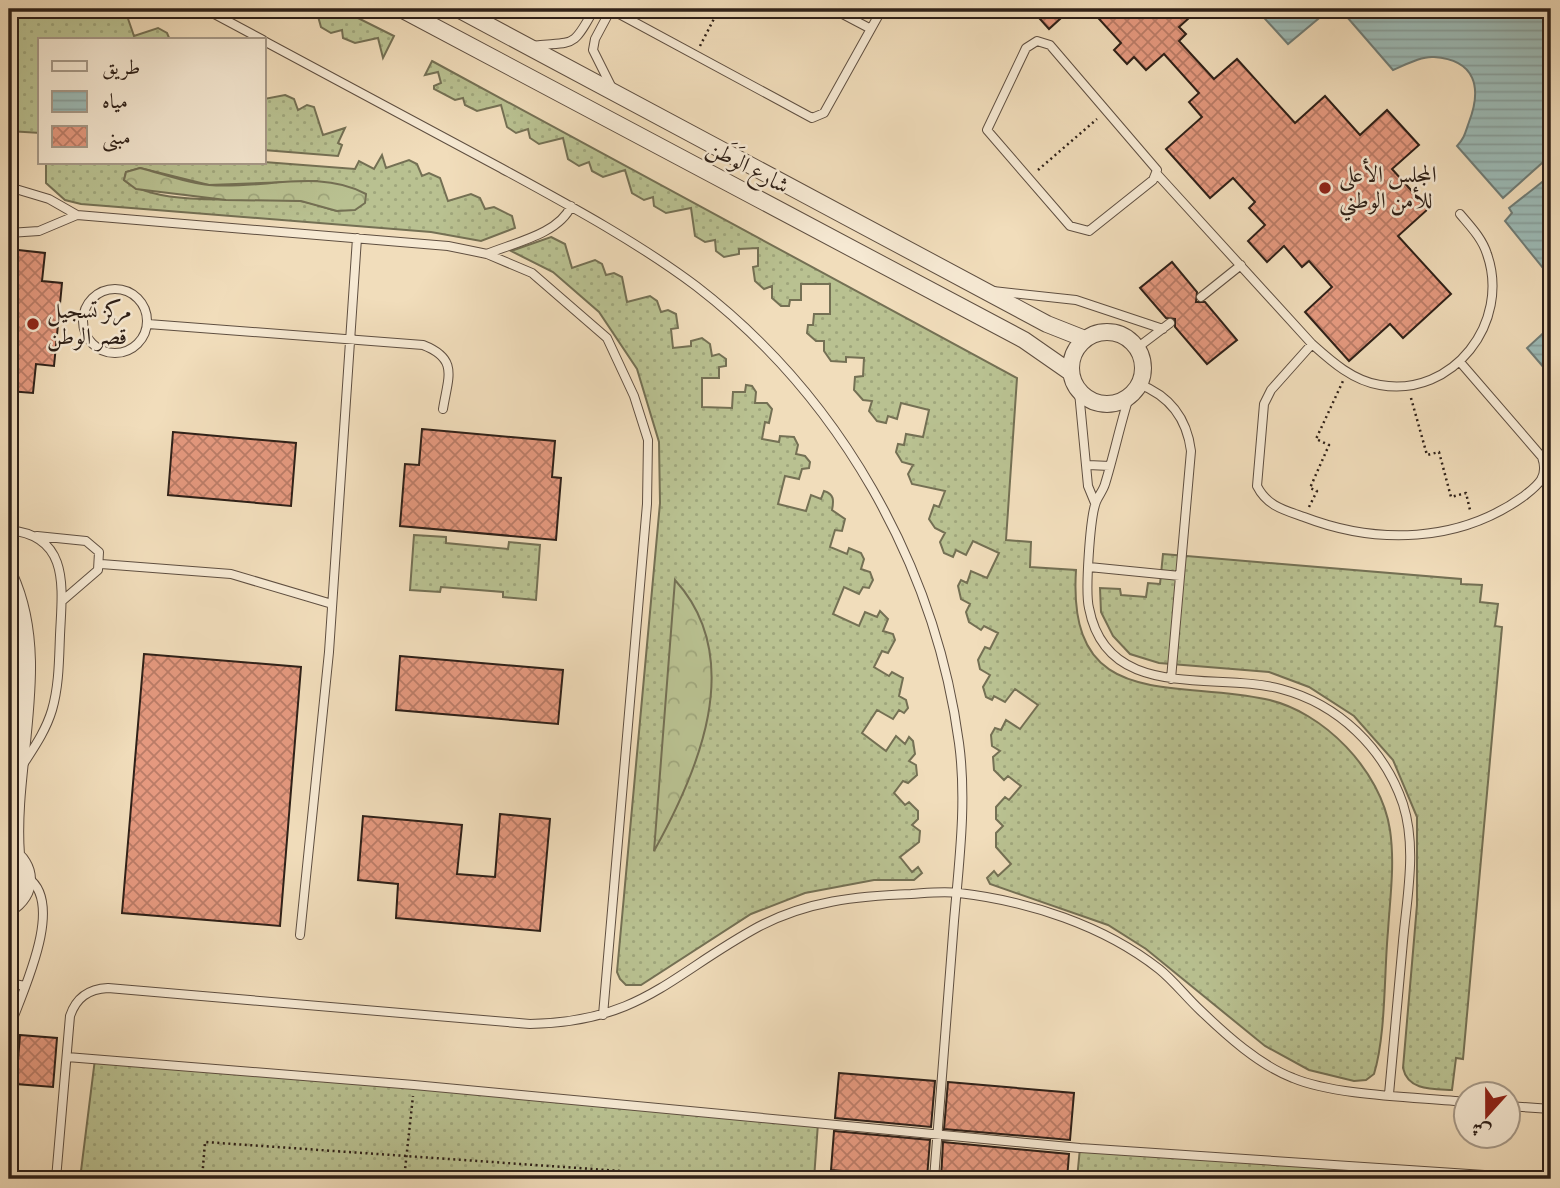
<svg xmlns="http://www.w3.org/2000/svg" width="1560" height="1188" viewBox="0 0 1560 1188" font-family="'Libre Bodoni',Amiri,serif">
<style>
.grass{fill:url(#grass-dots);stroke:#747054;stroke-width:2;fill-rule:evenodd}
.forest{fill:url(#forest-crowns);stroke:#747054;stroke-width:2}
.water{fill:url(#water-rules);stroke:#707d77;stroke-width:2}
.building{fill:url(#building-cross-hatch);stroke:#2e2018;stroke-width:2}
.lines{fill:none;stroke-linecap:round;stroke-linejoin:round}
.service-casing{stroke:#5f4f41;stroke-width:10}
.minor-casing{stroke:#5f4f41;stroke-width:18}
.path{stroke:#2e2018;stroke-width:2.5;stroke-dasharray:2 3.5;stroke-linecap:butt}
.service{stroke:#f6e9d3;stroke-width:8}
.minor{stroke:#f6e9d3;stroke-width:16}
.poi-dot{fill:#8f2418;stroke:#f6e9d3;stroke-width:2.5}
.labels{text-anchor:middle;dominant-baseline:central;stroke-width:5;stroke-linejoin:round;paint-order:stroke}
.street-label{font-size:23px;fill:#2e2018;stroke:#f6e9d3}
.poi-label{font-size:23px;fill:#2e2018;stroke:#f6e9d3;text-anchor:start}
</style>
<defs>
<pattern id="grass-dots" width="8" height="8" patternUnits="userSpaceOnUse" patternTransform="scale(1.75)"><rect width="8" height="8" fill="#b9c191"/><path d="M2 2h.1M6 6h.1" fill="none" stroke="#9fa67c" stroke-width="1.8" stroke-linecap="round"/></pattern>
<pattern id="forest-crowns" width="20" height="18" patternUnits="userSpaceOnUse" patternTransform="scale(1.75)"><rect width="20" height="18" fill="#b9c191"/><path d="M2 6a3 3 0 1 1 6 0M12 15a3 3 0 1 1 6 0" fill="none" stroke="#9fa67c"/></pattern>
<pattern id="water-rules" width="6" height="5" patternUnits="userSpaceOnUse" patternTransform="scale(1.75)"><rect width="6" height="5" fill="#9cbbb7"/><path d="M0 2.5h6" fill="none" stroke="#87a09d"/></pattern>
<pattern id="building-cross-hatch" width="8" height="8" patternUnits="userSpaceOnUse" patternTransform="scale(1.75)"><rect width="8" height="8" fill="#e5997f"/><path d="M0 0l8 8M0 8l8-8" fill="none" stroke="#ba7c67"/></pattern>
</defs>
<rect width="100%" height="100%" fill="#f1ddbb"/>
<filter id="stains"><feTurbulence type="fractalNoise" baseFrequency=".00286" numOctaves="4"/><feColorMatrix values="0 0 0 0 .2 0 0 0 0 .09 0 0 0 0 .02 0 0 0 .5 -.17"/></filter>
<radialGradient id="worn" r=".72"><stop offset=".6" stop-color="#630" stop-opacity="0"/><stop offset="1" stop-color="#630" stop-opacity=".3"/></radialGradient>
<path class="grass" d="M9 9H121L125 10 134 36 158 28 167 33 170 40H40V133L9 131Z
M316 9H340L394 36 383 58 378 38 355 43 343 38 342 30 331 33 321 27Z
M432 61 1017 378 1006 540 1031 542 1030 567 1076 570C1067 712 1171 679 1265 699 1324 711 1381 771 1390 830 1395 864 1390 898 1388 931 1384 973 1386 1035 1374 1074L1366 1080 1354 1081 1309 1070 1265 1046 1146 949 1108 925 990 884 987 878 994 871 998 876 1011 864 996 847V833L1003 826 996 819V807L1005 797 1009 800 1021 786 1008 776 1004 780 994 770 993 757 1000 751 992 746 991 735 995 728 1001 730 1006 720 1020 729 1038 705 1015 689 1005 702 994 696 992 700 986 697 983 687 990 675 980 669 978 660 985 647 990 649 998 633 984 626 981 630 969 622 966 612 970 604 961 599 958 586 961 580 967 583 971 571 987 578 999 553 973 541 966 555 956 550 953 557 944 553 940 542 945 533 935 528 929 519 934 505 939 507 945 491 912 484 908 474 913 465 902 462 896 452 898 444 904 445 906 434 923 437 929 410 901 403 897 419 888 416 886 423 877 421 869 411 872 401 863 400 854 390 855 377 863 376 864 358 846 357V362L831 361 824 351V341H816L807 333 808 325H813L814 314H830V284H801V300H790L789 306H781L772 298V286L764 289 755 281 753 267 758 266V248L739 249V254L724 257 716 251 715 240 705 242 695 236 691 208 666 213 654 206 653 197 644 200 632 193 625 170 603 177 592 171 589 162 579 166 568 159 563 138 539 144 530 138 528 129 516 133 507 127 501 105 477 111 465 105 463 98 455 100 434 89V86L441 83 438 72 425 75Z
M285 95 294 99 298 110 307 105 314 107 323 135 345 128 338 143 342 145 338 156 264 150V99Z
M382 155 386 168 409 160 417 164 422 176 429 173 440 178 448 201 471 194 480 198 485 209 494 207 512 216 515 228 481 241 431 232 81 204 65 200 46 183V163L264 162 355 169 359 161 374 169ZM140 168 209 185 317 181 337 211C325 208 313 203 300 201 255 196 160 209 124 180L126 172Z
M551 237 565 244 572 268 595 260 602 264 606 275 614 273 622 277 627 302 650 296 657 301 661 312 668 310 676 314 678 328 671 329 673 348 691 346V341L702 338 710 344 712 356 719 354 726 359V366L719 367V378H702V407L732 408 733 392H745L746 385 752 386 756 392 755 403H767L772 409 769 423 765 422 762 439 779 442 780 436 794 437 798 445 796 454 805 456 810 462 809 468 802 469 799 479 785 476 778 504 806 511 811 495 821 499 824 491C834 494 834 500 832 510L845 519 842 531 835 530 830 547 847 554 849 548 861 553 864 559 861 569 870 572 873 580 869 588 863 587 859 594 844 587 833 614 859 626 865 612 877 617 880 611 888 619 883 631 893 634 895 640 888 653 882 651 874 667 889 676 892 672 903 678 899 696 906 700 908 708 904 713 899 710 893 719 877 710 862 733 886 751 896 736 905 744 909 737 913 741 915 754 909 761 916 765 917 775 908 783 903 781 894 793 905 805 909 802 918 811V819L912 825 920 831 919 842 900 857 912 872 918 867 922 873 914 880H874L805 893 751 914 641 985H626L620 979 617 972 660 503 659 442 637 369 599 312 553 272 511 251Z
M414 535 446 537V543L508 549 509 542 540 545 536 600 503 597V592L441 587 440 592 410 590Z
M1163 554 1461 579V584L1482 585 1480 602 1498 604 1495 626 1502 627 1463 1059 1456 1058 1452 1090C1433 1089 1408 1091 1403 1068L1417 905V817L1393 760 1354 716 1309 687 1269 672 1159 663 1130 654 1113 636 1101 612 1100 588 1120 589 1121 595 1146 597 1148 583 1160 584Z
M95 1059 818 1123 814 1179H80Z
M1080 1148 1476 1179H1077Z"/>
<path class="forest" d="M140 168C163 174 187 183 209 185 262 190 317 168 366 194L365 203 355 210 337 211 301 201 226 200 136 189 124 180 126 172Z
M675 580C747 659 698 772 654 851Z"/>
<path class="water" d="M1256 9H1330L1288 44Z
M1340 9H1551V155L1503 198 1457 146C1465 137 1465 133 1469 122 1482 88 1476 60 1434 57 1421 56 1405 65 1393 70Z
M1551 175V278L1505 221 1512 213 1509 208Z
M1551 326V376L1527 348Z"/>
<path class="building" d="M1031 9H1071L1049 29Z
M1090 9H1199L1179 27 1186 34 1179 41 1214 79 1237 59 1295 123 1325 96 1360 135 1387 110 1419 145 1392 169 1428 209 1398 236 1451 294 1403 338 1390 324 1349 361 1305 312 1332 287 1309 261 1302 267 1284 246 1267 262 1248 241 1265 225 1249 208 1255 202 1233 178 1210 198 1166 149 1202 117 1189 102 1199 93 1164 54 1146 70 1134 57 1127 64 1114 50 1121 43Z
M9 249 45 253 42 281 62 283 54 366 36 364 33 393 9 391Z
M1172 262 1197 292 1196 302H1205L1237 340 1207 364 1175 327V319L1166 318 1140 288Z
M422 429 555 441 552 477 561 478 556 540 400 526 405 464 419 465Z
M173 432 296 443 291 506 168 495Z
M144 654 301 667 280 926 122 913Z
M400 656 563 670 558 724 396 710Z
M500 814 550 819 540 931 396 918 398 884 358 880 363 816 462 825 457 874 495 877Z
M20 1035 57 1038 53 1087 16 1084Z
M839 1073 935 1081 931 1127 835 1118Z
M948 1082 1074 1093 1070 1140 944 1129Z
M834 1131 930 1140 927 1178 831 1170Z
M943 1142 1069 1154 1067 1179H941Z"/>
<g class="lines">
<defs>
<path id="service" d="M205 9 263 40
M610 9 812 118 824 113 882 9
M611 9 595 39 593 50 613 90
M833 9 871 29
M264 41C343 83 421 125 499 167 565 203 636 241 696 286 839 396 935 564 959 743 967 802 959 862 954 921 947 1007 940 1093 934 1179
M1037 41 1050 45 1157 170 1153 180 1089 231 1070 226 987 130 1026 48Z
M532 46C574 41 572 50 594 9
M1157 174 1312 344C1331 361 1353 381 1380 385 1453 398 1511 322 1487 254 1482 238 1470 226 1460 214
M9 187 49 199 77 215 448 246 487 254 532 273 607 338 634 396 648 440 647 504 603 1015
M9 233 39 231 77 215
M487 254C513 243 559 234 571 206
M83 321a32 32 0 1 1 64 0a32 32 0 1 1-64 0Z
M993 291 1076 300 1163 329
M1201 297 1241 265
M148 324 423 345C459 359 448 377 443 409
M1312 344 1271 390 1264 404 1257 486C1267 506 1284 510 1304 517 1377 545 1459 543 1524 496 1538 485 1549 477 1542 457L1460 362
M1137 348 1170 323
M1139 384C1170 396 1187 419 1191 451L1171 679
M1079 392 1088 486 1095 503
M1129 397C1120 425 1114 455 1105 484 1103 491 1098 496 1096 502 1090 517 1085 592 1089 608 1107 703 1214 671 1281 689 1338 704 1384 748 1403 804 1417 848 1407 896 1403 941 1398 992 1394 1043 1389 1094
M1088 465 1110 466
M9 530C71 536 62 589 60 635 59 660 59 686 52 710 46 730 35 746 24 763
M37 536 86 541 99 552 98 570 62 601
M101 564 231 574 332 604
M1089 567 1180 576
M300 935 329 652 357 238
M9 983 25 986
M9 1029C21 995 66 904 28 878
M67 1057 414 1085 1080 1148 1545 1179
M1508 1106 1551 1109
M56 1179 70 1016C76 998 88 989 108 988L530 1024C641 1022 670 975 758 927 807 901 857 896 911 894 927 893 943 891 959 893 1028 901 1103 925 1159 969 1174 981 1186 997 1200 1010 1226 1035 1259 1065 1293 1078 1336 1096 1417 1097 1466 1102"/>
<path id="minor" d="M401 9 1024 340 1070 372
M458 9 1047 324 1085 339
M1071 368a36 36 0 1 1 72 0a36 36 0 1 1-72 0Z
M9 575C49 662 9 763 16 855
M9 851C33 865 33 894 9 908"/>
</defs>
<use href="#service" class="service-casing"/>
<use href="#minor" class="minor-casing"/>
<path class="path" d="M700 46 719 9
M1038 170 1097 119
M1411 398 1427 455 1439 452 1451 497 1466 493 1470 510
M1309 507 1317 491 1310 488 1329 445 1316 439 1343 381
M202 1179 205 1142 736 1179
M404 1179 413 1096"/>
<use href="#service" class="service"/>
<use href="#minor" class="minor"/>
</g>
<g class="poi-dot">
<circle cx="1325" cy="188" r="7"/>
<circle cx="33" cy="324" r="7"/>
</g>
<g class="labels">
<g class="street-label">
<text transform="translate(748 167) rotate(28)">شارع الوَطَن</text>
</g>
<g class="poi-label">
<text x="1339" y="175">المجلس الأعلى<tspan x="1339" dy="26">للأمن الوطني</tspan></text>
<text x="47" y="311">مركز تسجيل<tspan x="47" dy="26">قصر الوطن</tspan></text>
</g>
</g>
<rect width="1560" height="1188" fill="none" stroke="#f1ddbb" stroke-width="35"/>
<rect x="10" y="10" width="1539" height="1167" fill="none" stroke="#2e2018" stroke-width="3.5"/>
<rect x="18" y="18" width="1525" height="1153" fill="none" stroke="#2e2018" stroke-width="2"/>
<rect x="38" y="38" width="228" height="126" fill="#f6e9d3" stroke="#a69988" stroke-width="2"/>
<rect x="52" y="61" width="35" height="10" fill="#f6e9d3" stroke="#a69988" stroke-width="2"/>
<text x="102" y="74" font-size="21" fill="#2e2018">طريق</text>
<rect x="52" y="91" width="35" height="21" fill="url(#water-rules)" stroke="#a69988" stroke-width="2"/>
<text x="102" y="108" font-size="21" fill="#2e2018">مياه</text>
<rect x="52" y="126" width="35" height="21" fill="url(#building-cross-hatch)" stroke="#a69988" stroke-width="2"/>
<text x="102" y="144" font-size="21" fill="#2e2018">مبنى</text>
<g transform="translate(1487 1115) rotate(201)"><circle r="33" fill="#f6e9d3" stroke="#a69988" stroke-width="2"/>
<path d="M0-5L12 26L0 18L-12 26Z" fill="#8f2418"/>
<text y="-10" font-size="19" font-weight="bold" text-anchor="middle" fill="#2e2018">ش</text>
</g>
<rect width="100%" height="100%" filter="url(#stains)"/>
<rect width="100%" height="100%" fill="url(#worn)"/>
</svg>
